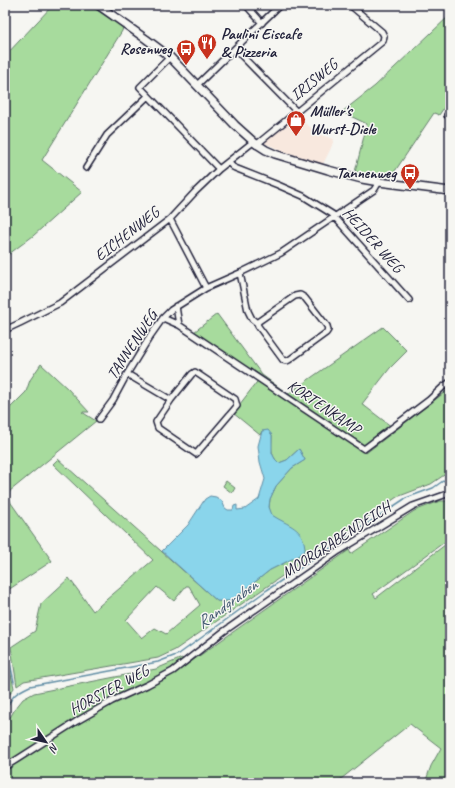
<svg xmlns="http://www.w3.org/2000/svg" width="455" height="788" viewBox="0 0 455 788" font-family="Caveat,sans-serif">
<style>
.built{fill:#f8e8de}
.green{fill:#a7db9d;stroke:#647e6c;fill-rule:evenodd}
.water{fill:#8ad5eb;stroke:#608da5}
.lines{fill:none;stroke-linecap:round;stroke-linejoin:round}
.stream{stroke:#608da5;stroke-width:1.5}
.minor-casing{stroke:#22223b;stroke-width:8}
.tertiary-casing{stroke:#22223b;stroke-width:10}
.minor{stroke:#f6f6f2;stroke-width:5}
.tertiary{stroke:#f6f6f2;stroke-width:7}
.labels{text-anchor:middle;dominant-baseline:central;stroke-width:3;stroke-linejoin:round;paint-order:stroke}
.poi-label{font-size:16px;font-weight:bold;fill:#22223b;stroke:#f6f6f2;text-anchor:start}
.street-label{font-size:16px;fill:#22223b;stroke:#f6f6f2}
.water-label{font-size:17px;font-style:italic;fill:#415870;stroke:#f6f6f2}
</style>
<rect width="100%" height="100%" fill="#f6f6f2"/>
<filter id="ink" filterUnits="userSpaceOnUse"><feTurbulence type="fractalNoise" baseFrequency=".025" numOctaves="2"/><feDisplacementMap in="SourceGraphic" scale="8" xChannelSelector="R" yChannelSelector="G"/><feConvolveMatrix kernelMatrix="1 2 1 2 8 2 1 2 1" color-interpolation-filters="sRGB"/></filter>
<g filter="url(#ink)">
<path class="built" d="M295 116 321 135 334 139 331 148 323 164 294 155 264 143V140Z"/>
<path class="green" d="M53 5H89L123 27 122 31 42 160 82 192 33 236 5 257V56Z
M450 15V99L439 115 434 113 391 177 355 172 367 124 342 112 375 86Z
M217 314 262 375 288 394 383 327 407 351 390 368 362 404 392 427 369 441 366 453 449 389 450 391V471L431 484 397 497 359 523 175 650 158 658 24 681 17 686 11 647 35 631 41 604 69 578 93 611 153 560 53 464 58 459 217 601H231L270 570 296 557 305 551 280 521 271 515 269 507 270 499 276 486 292 468 305 460 299 449 287 460 279 463C269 455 272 446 272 435L262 431 260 435 233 413 260 378 194 332ZM186 586H189L200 605 166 634 155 628 142 638 126 620 157 587 174 601Z
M41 364 68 389 89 412H82L96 421 10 491 9 496 11 503 52 561 5 592V413L26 392 30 380Z
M226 481 235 488 232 493 223 486Z
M440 501H450V538L373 594 376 598 450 541V783H425L431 766 441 748 410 724 336 783H5V770L78 722 113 703 175 673 349 550 351 554 414 511Z
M5 648 14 688 5 701Z
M182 658 184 660 172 669 146 683 111 699 76 719 5 765V726L15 709 23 699 34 693 156 669Z"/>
<path class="water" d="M268 430 272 435V453L275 459 279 463 287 460 299 449 305 460 292 468 276 486 270 499 269 507 272 515C288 526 305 527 305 551L296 557 270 570 231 601H217L162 551 188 525 205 499 210 496 216 497 222 501 225 508 228 510H233L234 506 237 505V510L245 509 259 499 265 479 260 462 258 446 262 431Z"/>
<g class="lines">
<path class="stream" d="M5 639 14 682
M5 710C13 695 15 693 30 686L158 662 179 654 267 590 406 498 433 488 450 476"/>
<defs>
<path id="minor" d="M246 5 262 23
M235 49 296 111
M170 57 140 87 219 169
M197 85 280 5
M447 115 450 116
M256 145 383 41 384 36 382 32 350 5
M228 162 233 167 235 168 278 185 303 196 332 214 409 300
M86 168 107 135 148 96
M170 219 206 288
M240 273 248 311 252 319 257 323 258 326 283 360 287 361 289 360 326 333 328 330 327 326 305 298 300 295 295 296 259 321 257 323
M176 306 179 325
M163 318 179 325 364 449 429 400 443 387 450 382
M5 330 20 323 60 303 170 219 195 192 219 169 253 142
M127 374 171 400 156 422 158 428 196 454 237 406 235 399 195 372 192 374 171 400
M99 419 113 400 127 374 151 335 163 318 171 310 206 288 240 273 281 253 374 190 376 187 379 182
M5 767 77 721 112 701 147 685 173 671 223 632 339 551 413 506 450 493"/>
<path id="tertiary" d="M98 5 146 39 170 57 235 125 255 143 266 150 275 154 328 170 362 179 379 182 450 191"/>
</defs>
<use href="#minor" class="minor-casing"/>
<use href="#tertiary" class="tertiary-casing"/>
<use href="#minor" class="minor"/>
<use href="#tertiary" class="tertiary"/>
</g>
</g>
<defs>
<symbol id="restaurant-pin" viewBox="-11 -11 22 30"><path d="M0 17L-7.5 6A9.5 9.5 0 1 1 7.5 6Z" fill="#c8321e" stroke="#f6f6f2"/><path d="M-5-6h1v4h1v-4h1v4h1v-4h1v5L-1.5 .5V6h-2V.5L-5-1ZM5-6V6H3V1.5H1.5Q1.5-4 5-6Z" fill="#fff"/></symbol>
<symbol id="bus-pin" viewBox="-11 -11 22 30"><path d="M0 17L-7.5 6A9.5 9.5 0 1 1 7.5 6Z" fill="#c8321e" stroke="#f6f6f2"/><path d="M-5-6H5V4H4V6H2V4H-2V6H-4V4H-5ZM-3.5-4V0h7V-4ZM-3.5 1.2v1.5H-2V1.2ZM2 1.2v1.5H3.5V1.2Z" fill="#fff"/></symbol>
<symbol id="shop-pin" viewBox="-11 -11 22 30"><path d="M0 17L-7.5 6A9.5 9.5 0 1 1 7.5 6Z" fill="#c8321e" stroke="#f6f6f2"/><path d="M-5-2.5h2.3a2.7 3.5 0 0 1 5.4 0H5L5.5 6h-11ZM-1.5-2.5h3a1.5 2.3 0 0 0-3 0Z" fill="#fff"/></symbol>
</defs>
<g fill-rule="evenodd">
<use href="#restaurant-pin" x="196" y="32" width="22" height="30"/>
<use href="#bus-pin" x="175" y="38" width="22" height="30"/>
<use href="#shop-pin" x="285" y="109" width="22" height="30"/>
<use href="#bus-pin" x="399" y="162" width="22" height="30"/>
</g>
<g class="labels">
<g class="poi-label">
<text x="221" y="34">Paulini Eiscafe<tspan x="221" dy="18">&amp; Pizzeria</tspan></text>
<text x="172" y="49" text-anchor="end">Rosenweg</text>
<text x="310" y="111">Müller's<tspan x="310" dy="18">Wurst-Diele</tspan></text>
<text x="396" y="173" text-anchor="end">Tannenweg</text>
</g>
<g class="street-label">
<text transform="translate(314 80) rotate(-39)">IRISWEG</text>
<text transform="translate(127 234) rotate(-38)">EICHENWEG</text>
<text transform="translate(373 240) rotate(48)">HEIDER WEG</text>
<text transform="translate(132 345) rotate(-57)">TANNENWEG</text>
<text transform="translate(324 407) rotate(34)">KORTENKAMP</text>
<text transform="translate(336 540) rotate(-33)">MOORGRABENDEICH</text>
<text transform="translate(109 690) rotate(-28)">HORSTER WEG</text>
</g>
<g class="water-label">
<text transform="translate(227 604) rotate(-36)">Randgraben</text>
</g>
</g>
<rect width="455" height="788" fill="none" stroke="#f6f6f2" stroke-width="20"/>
<rect x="10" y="10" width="435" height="768" fill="none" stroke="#22223b" stroke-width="1.5" filter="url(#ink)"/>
<g transform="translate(46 742) rotate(124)" stroke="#f6f6f2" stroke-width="3" paint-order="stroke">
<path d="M0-3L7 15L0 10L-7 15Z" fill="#22223b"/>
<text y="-6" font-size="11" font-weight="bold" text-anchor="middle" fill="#22223b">N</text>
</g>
</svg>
